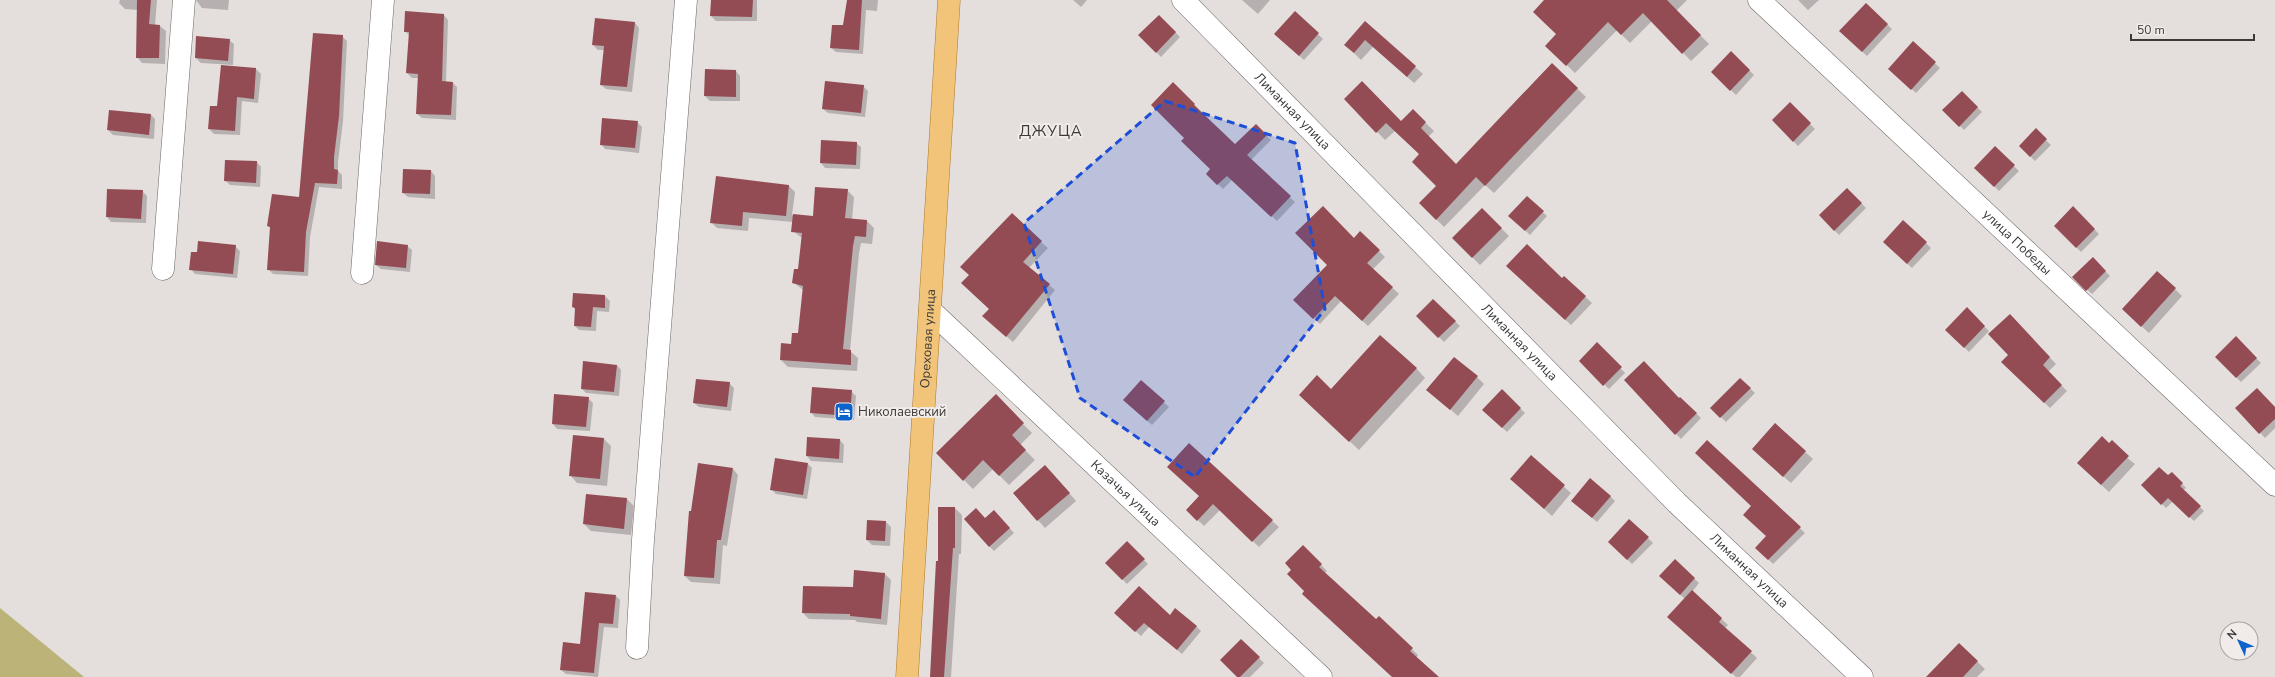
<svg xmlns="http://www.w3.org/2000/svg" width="2275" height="677" viewBox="0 0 2275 677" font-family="'Nunito Sans',sans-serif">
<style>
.green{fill:#bbb378}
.shadow{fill:#0003}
.building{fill:#944c54}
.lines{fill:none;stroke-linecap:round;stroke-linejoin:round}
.minor-casing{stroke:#6d6866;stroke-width:23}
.major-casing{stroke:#ad7a28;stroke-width:23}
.minor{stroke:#fff;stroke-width:22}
.major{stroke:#f2c479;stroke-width:22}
.marked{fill:#1d4ed8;fill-opacity:0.2;stroke:#1d4ed8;stroke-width:3;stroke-dasharray:8 5;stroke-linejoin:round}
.labels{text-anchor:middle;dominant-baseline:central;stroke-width:4;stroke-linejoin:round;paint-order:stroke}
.street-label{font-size:13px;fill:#3c3938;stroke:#f1ece9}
.poi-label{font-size:13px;fill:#3c3938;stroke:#f1ece9;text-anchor:start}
.quarter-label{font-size:15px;letter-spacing:1px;fill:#3c3938;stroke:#f1ece9}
</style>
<rect width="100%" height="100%" fill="#e4dedc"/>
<path class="green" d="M0 608 84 677H0Z"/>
<path class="shadow" d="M120 0H157L155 26H160L166 31 165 64 142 63 137 57 138 10 125 9 119 3Z
M196 0H229L228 10 202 8Z
M712 0H757V21H716L711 16Z
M848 0H878L877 11 866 10 863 54 836 52 831 48 844 26Z
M1073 0H1087L1081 7Z
M1242 0H1270L1258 14Z
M1546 0H1687L1676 11 1709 44 1691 61 1652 21 1630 43 1617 30 1575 73 1555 54 1557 35Z
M1798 0H1819L1808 10Z
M1866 4 1892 29 1867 56 1841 31Z
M1295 13 1323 39 1304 60 1280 39Z
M444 15 448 20 446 82 453 83 457 87 456 120 422 118 417 114 419 78H412L407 73 410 36 405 31Z
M1159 16 1180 37 1161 57 1140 35Z
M1365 22 1423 74 1414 83 1373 47 1361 60 1346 45Z
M635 23 639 28 632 92 606 89 601 85 605 50H598L593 45Z
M342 36 347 41 343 121 338 162V171L342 175V189L319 187 310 237 308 276 273 274 268 269 271 228 268 226 300 198Z
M229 40 234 44 233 65 201 63 196 58Z
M1913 43 1940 68 1916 93 1894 73Z
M1731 52 1754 75 1736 95 1712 72Z
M1552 65 1586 97 1494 193 1485 185 1444 227 1420 203 1437 186 1420 154 1395 131 1385 140 1345 99 1402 122 1413 111 1434 131 1428 137 1456 165Z
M222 66 256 69 261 74 258 103 242 101 240 135 214 134 209 129 218 108Z
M736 71 740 76V101H710L705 96Z
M1173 83 1235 146 1256 125 1271 140 1251 160 1295 202 1277 221 1232 180 1223 189 1207 174 1212 169 1185 138Z
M863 86 868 91 865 117 828 113 823 109Z
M1962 92 1982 112 1964 130 1944 110Z
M1790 104 1815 129 1798 146 1773 120Z
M151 115 155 119 154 139 113 135 108 130Z
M637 122 642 127 639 153 605 149 601 144Z
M2036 130 2051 145 2035 161 2020 146Z
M856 143 861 147 860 169 825 168 821 163Z
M1995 148 2019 171 1999 191 1976 168Z
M257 162 261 167 260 187 230 185 225 180Z
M431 171 435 176V199L408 197 403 193Z
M789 186 795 192 792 215 814 217 847 190 854 197 852 220 867 221 874 228 872 244 861 243 859 253 850 351 858 358 857 371 788 367 781 360 799 334 803 290 793 282 799 270 802 238 793 231V222L749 218 748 231 717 228 711 222Z
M1847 189 1866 208 1839 235 1820 216Z
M142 191 147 196 146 223 111 222 107 217Z
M1527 197 1547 216 1530 235 1510 216Z
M2073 208 2099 234 2081 252 2055 226Z
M1482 209 1509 236 1480 265 1453 238Z
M1903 221 1931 248 1912 268 1889 247Z
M1360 232 1385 257 1373 269 1399 294 1368 326 1341 301 1320 324 1295 300Z
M1041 242 1048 248 1029 268 1055 290 1013 342 990 322V309L968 289Z
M235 246 240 251 237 278 195 274 191 269 198 253Z
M407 246 412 250 410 272 381 269 376 265Z
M2093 259 2110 276 2092 294 2074 277Z
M1514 272 1563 280 1565 278 1592 303 1571 325Z
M2175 289 2182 296 2149 333 2130 316Z
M605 296 610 301 609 312 597 311 596 331 579 330 575 326 576 310 573 307Z
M1433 300 1460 326 1444 342 1417 316Z
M1967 309 1989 331 1969 352 1947 330Z
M2016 321 2056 364 2048 372 2067 391 2050 408 2002 362 2009 355Z
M2236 338 2261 363 2241 382 2216 357Z
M1597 344 1625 373 1609 389 1580 361Z
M617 365 621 370 619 396 586 393 582 389Z
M1416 368 1425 378 1359 450 1300 395 1332 390Z
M1477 377 1484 384 1458 416 1428 390Z
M1740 379 1755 393 1726 422 1712 408Z
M1625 380 1680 398 1701 418 1681 439Z
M1142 382 1169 407 1152 425 1129 405Z
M729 383 734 388 731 411 699 407 694 403Z
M851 391 856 396 854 420 815 417 811 412Z
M1502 391 1525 413 1507 432 1484 410Z
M995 396 1032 433 1020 445 1035 460 1009 485 993 469 973 489 937 453Z
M588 398 593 403 590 431 557 429 553 424Z
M2237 408 2275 409V428L2265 438Z
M1775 425 1813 459 1791 483 1760 456Z
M604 439 611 446 607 486 577 483 570 475Z
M840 440 844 445 843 463 811 461 807 456Z
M1707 442 1805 533 1773 564 1757 548 1768 536 1752 506Z
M2109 444 2135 464 2109 492 2085 470Z
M1531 457 1571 493 1552 516 1511 479Z
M808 464 812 468 807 499 776 494 771 489Z
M733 469 738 475 727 546 723 545 720 584 691 582 685 576 692 512Z
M1052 473 1076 501 1045 528 1014 494Z
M2172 473 2186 488 2183 490 2204 511 2194 521 2173 501 2166 508 2143 485 2168 477Z
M1610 496 1615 501 1597 522 1577 505Z
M1200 497 1272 521 1279 527 1259 547 1220 510 1204 526 1187 510Z
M627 499 634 506 631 535 591 531 584 524Z
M939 508H955L962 515 961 554H959L951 677H931L937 562H939Z
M999 516 1014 533 994 551 989 546 985 519Z
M1629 520 1653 543 1632 564 1609 542Z
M868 521 886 522 891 527 890 546 872 545 867 540Z
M1127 543 1148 564 1127 584 1106 563Z
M1303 546 1327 571 1325 573 1376 620 1379 617 1418 655 1416 658 1437 677H1394L1306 591 1293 570Z
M1675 560 1699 583 1692 592 1728 625 1725 628 1757 658 1740 677H1736L1675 623 1685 599 1665 581Z
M885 574 891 580 887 625 857 622 855 620 809 619 803 613Z
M616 596 620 600 618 628 604 627 598 677 566 674 561 670Z
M1170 616 1196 626 1201 631 1182 654 1149 627 1141 636 1120 617Z
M1241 640 1264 663 1250 677H1239Z
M1959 644 1985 669 1977 677H1928Z"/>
<path class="building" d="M137 0H151L149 24 160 25 159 58H136Z
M711 0H753L752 17 710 16Z
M847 0H862L859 50 830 48 832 25H843Z
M1544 0H1667L1701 35 1682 54 1643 13 1621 35 1608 22 1566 66 1545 46 1556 34 1533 12Z
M1866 3 1888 24 1862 52 1839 31Z
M405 11 444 14 442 81 453 82 451 115 416 114 418 74 406 73 409 32H404Z
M1295 11 1319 33 1299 56 1274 34Z
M1159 15 1176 32 1156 53 1138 35Z
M595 18 635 22 627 87 600 85 604 46 592 45Z
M1365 21 1416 66 1407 77 1365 40 1354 53 1344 45Z
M313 33 343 35 339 116 334 157V169L338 170 337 184 315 183 306 232 304 272 267 270 270 227 267 226 272 194 299 197Z
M196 36 230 39 228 61 195 58Z
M1913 41 1936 62 1911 90 1888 69Z
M1731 51 1750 70 1730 91 1711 72Z
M1552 63 1578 88 1485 186 1476 177 1436 220 1419 203 1436 186 1412 162 1419 154 1386 123 1376 133 1344 99 1362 81 1401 121 1413 109 1426 122 1421 128 1456 164Z
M221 65 256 68 254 99 237 97 235 131 208 129 210 106H217Z
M705 69 736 70V97L704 96Z
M825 81 864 85 861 113 822 109Z
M1173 82 1195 104 1194 105 1235 144 1256 124 1267 135 1247 155 1291 196 1271 217 1227 176 1217 185 1206 174 1210 169 1181 141 1184 138 1151 105Z
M1962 91 1978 107 1959 127 1942 110Z
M1790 102 1811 123 1793 142 1772 120Z
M109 110 151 114 149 135 107 130Z
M602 118 638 121 635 148 600 145Z
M2036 128 2047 139 2030 157 2019 146Z
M821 140 857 142 856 165 820 163Z
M1995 146 2015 165 1994 187 1974 168Z
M225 160 257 161 256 183 224 181Z
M403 169 431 170 430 194 402 193Z
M716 176 789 185 786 216 743 212 742 226 710 223Z
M815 187 848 189 845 218 867 220 866 237 855 236 853 246 843 349 851 350V365L780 360 781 343 791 344 792 333H798L803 286 792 283 794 269H798L802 233 791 232 793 214 813 216Z
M1847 188 1862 203 1834 231 1819 215Z
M107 189 143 190 141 219 106 217Z
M1527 196 1544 211 1525 231 1508 216Z
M1323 206 1354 238 1360 231 1380 250 1367 263 1393 287 1362 321 1335 296 1313 319 1293 300 1327 265 1295 233Z
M2073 206 2095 229 2076 248 2054 226Z
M1482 208 1502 228 1472 258 1452 238Z
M1012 213 1042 241 1023 262 1050 284 1006 337 982 316 989 309 961 283 969 275 960 267Z
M1903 220 1927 242 1907 264 1883 242Z
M198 241 236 245 233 274 189 270 191 252H197Z
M377 241 408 245 406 268 375 265Z
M1527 244 1562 278 1564 276 1586 296 1565 320 1506 266Z
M2093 257 2106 271 2086 291 2072 277Z
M2157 271 2176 288 2141 327 2122 309Z
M573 293 605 295V308L593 307 591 327 574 326 575 308 572 307Z
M1433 299 1456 321 1438 338 1416 316Z
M1967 307 1985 326 1964 348 1945 330Z
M2010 314 2050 357 2043 365 2062 385 2044 403 2001 362 2008 355 1988 334Z
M1380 335 1417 368 1349 442 1299 395 1317 375 1331 389Z
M2236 336 2257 358 2236 378 2215 357Z
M1597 342 1622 367 1603 386 1579 361Z
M1454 357 1478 376 1450 410 1426 390Z
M583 361 617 365 614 392 581 389Z
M1644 361 1679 398 1680 397 1697 413 1675 435 1624 380Z
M1740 378 1751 388 1720 418 1710 408Z
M696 379 730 382 727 407 693 403Z
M1141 380 1165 401 1147 421 1123 400Z
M812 387 852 390 850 416 810 413Z
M2257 388 2275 407V419L2259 434 2235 408Z
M1502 389 1521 408 1502 428 1482 410Z
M554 394 589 397 586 427 552 424Z
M996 394 1024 423 1012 435 1026 450 999 476 983 460 963 481 936 453Z
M1775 423 1806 451 1783 477 1752 449Z
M573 435 604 438 600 479 569 476Z
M2102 436 2109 443 2112 440 2129 456 2101 485 2077 463Z
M807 437 840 439 839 459 806 456Z
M1707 440 1801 527 1768 560 1755 548 1766 536 1743 515 1751 506 1695 453Z
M1189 443 1273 520 1252 542 1213 504 1197 521 1186 510 1199 496 1167 467Z
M1531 455 1565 485 1544 509 1510 479Z
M775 458 808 463 803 495 770 490Z
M698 463 733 468 721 540H717L714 578 684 576 689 511H691Z
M1045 465 1070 493 1037 521 1013 493Z
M2159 467 2168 475 2172 472 2183 483 2180 486 2201 506 2189 518 2168 498 2161 505 2141 485Z
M1590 478 1611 496 1592 518 1571 501Z
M586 494 627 498 624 529 583 524Z
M938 507H955V548H953L944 677H930L936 561H938Z
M976 508 985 518 994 510 1010 528 989 547 964 519Z
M1629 519 1649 537 1627 560 1608 542Z
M867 520 886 521 885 541 866 540Z
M1127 541 1145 559 1122 580 1105 563Z
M1303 545 1322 564 1319 567 1376 619 1379 616 1413 648 1410 651 1439 677H1392L1302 594 1304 591 1287 574 1291 570 1285 563Z
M1675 559 1695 578 1680 595 1659 576Z
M854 570 885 573 881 619 850 616V614L802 613 803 586 853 587Z
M1139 586 1170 615 1175 608 1197 626 1177 650 1144 623 1135 632 1114 613Z
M1692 590 1722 618 1719 622 1752 651 1731 674 1667 617Z
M585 592 616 595 613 624 599 623 594 673 560 670 563 642 580 644Z
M1241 639 1260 657 1240 677H1237L1220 660Z
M1959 643 1978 661 1963 677H1926Z"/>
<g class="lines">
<defs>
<g id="minor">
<path id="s1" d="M1183 0 1677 503 1862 677"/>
<path id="s2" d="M1759 0 2275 485"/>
<path d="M163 269 184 0"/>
<path d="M362 273 383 0"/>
<path id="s3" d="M930 310 1321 677"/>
<path d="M637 648 643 540 686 0"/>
</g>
<g id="major">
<path id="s4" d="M907 677 949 0"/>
</g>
</defs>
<use href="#minor" class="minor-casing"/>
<use href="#major" class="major-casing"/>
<use href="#minor" class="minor"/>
<use href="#major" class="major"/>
</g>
<path class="marked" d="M1165 101 1295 143 1325 309 1195 477 1080 398 1024 223Z"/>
<defs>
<symbol id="hotel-square" viewBox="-11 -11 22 22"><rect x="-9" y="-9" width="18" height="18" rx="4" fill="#0c63cc" stroke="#f1ece9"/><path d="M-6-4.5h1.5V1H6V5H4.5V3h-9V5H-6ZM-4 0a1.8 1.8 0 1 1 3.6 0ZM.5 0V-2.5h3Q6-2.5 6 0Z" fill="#fff"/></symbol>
</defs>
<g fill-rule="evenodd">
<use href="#hotel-square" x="833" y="401" width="22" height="22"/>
</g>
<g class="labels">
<g class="street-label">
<text stroke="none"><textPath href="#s1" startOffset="156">Лиманная улица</textPath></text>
<text stroke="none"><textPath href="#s2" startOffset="354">улица Победы</textPath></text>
<text stroke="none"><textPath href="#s4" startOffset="339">Ореховая улица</textPath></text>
<text stroke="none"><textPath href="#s1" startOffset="480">Лиманная улица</textPath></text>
<text stroke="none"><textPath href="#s3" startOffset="268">Казачья улица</textPath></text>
<text stroke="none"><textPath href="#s1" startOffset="804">Лиманная улица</textPath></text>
</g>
<g class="poi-label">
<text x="858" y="412">Николаевский</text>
</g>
<g class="quarter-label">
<text x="1051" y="131">ДЖУЦА</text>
</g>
</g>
<g transform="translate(2239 641) rotate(314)"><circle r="19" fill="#f1ece9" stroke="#a9a4a2"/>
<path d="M0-3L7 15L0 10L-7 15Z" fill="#0c63cc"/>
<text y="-6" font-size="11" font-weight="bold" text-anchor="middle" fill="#3c3938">N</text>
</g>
<path d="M2131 34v6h123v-6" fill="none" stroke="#3c3938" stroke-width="2"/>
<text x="2137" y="34" font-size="12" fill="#3c3938" stroke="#f1ece9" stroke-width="3" paint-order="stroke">50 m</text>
</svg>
